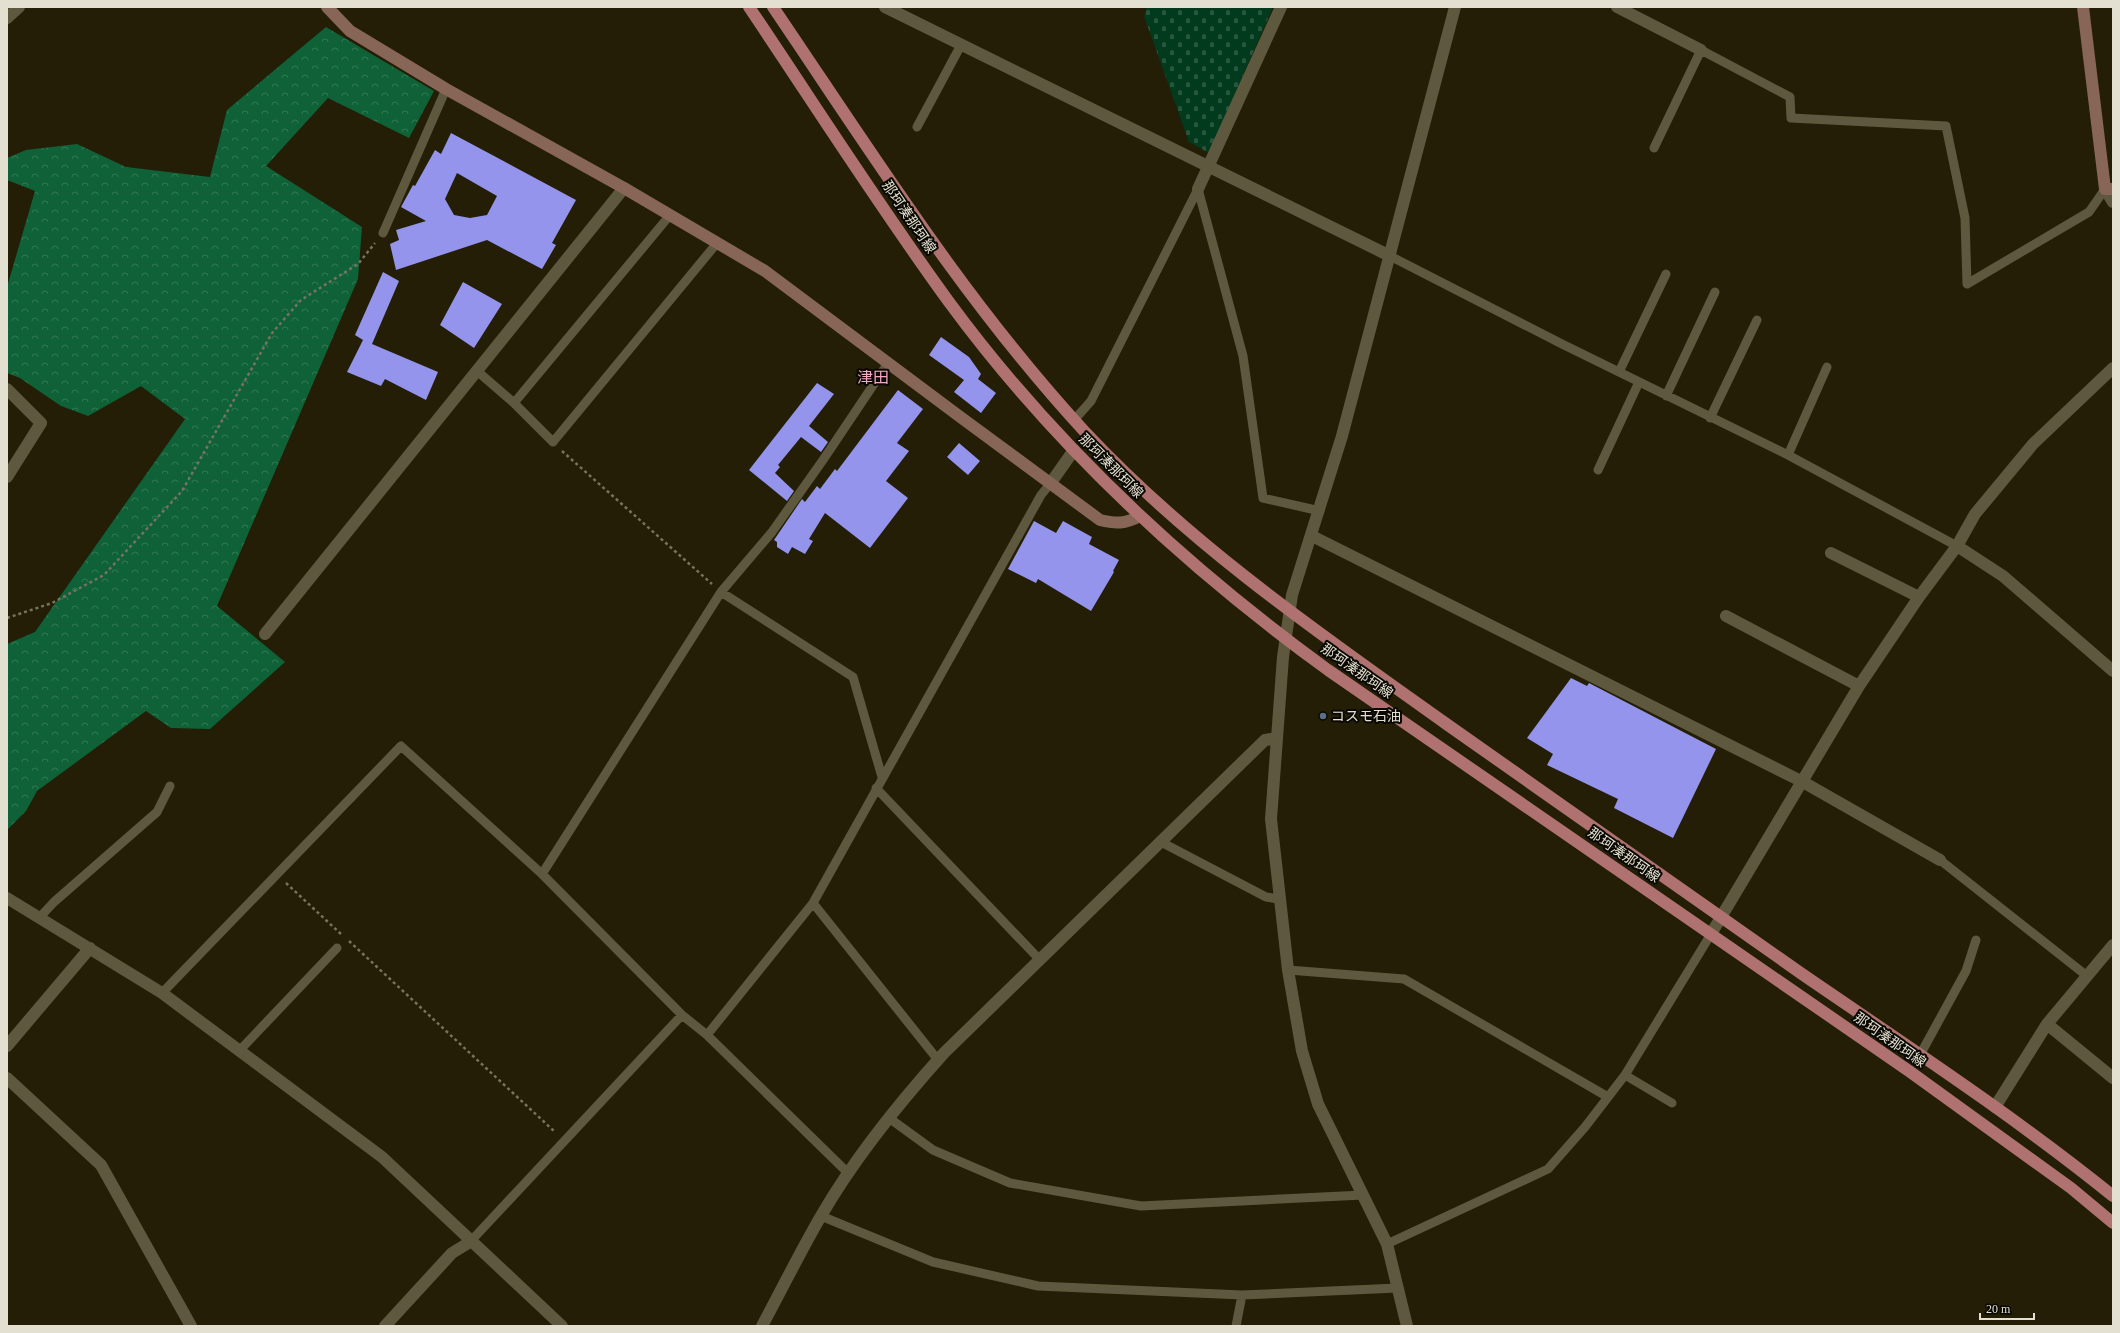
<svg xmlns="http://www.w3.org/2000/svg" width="2120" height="1333" viewBox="0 0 2120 1333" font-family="'Times New Roman','Noto Sans JP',serif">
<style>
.forest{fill:url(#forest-crowns)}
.cemetery{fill:url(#cemetery-stones)}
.building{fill:#9494ec;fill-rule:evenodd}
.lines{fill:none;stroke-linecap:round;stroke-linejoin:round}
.path{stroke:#77735e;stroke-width:2.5;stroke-dasharray:3 3;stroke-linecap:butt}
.lane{stroke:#5e593e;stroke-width:9}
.street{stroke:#5e593e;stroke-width:12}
.secondary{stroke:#876557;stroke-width:12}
.primary{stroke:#b07270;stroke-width:12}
.service-dot{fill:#5c6f8a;stroke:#0a0802;stroke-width:1.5}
.labels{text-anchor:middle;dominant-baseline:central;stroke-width:4;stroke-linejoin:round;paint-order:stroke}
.street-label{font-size:14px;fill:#e3e0d1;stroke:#0a0802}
.poi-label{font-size:14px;fill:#e3e0d1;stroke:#0a0802;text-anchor:start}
.quarter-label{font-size:16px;fill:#f4a6c7;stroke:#0a0802}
</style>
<defs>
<pattern id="forest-crowns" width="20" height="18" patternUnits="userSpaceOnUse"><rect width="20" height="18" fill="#0f6237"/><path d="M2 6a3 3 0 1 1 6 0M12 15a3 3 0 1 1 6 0" fill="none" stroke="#327853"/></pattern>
<pattern id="cemetery-stones" width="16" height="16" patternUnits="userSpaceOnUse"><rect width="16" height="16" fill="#013a1d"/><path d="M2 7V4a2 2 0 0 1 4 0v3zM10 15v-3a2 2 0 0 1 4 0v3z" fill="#26563d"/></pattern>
</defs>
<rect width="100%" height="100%" fill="#231e05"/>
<path class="forest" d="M326 27 434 91 409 138 328 98 266 166 362 227 358 279 217 606 285 662 210 729 171 728 146 711 37 791 26 811 7 830V644L35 632 185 419 141 386 88 416 61 406 20 378 7 373V287L35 191 7 180V158L26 150 77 144 126 167 210 177 227 110Z"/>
<path class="cemetery" d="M1147 7H1273L1209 153 1189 142 1144 16Z"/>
<path class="building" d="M451 133 576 200 552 243 556 245 542 269 487 240 396 270 390 244 399 240 396 230 426 221 401 207 413 185 415 186 435 150 441 154ZM457 173 497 196 487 215 470 218 454 215 445 199Z
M383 272 399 281 372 344 438 372 426 400 385 379 381 386 347 372 363 340 355 335Z
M463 282 502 304 474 348 440 325Z
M941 337 969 357 981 374 978 379 996 393 981 413 954 392 964 380 929 355Z
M817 383 834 394 809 426 828 442 821 452 801 437 778 465 780 467 775 473 794 491 787 501 749 470Z
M898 390 923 409 897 443 909 451 886 481 908 498 870 548 825 513 809 539 813 541 805 554 792 547 788 554 777 547V542L774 540 802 499 805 502 817 486 820 489 835 469 837 471Z
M959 443 980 461 968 475 947 457Z
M1034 521 1056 533 1063 521 1092 537 1089 544 1119 560 1113 571 1114 572 1091 611 1038 579 1036 583 1008 569Z
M1571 678 1587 686 1589 683 1716 749 1673 838 1614 808 1618 799 1547 765 1553 754 1527 738Z"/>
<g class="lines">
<path class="path" d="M562 451 712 584
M7 618 52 603 104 575 182 491 272 333 301 300 358 264 375 243
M286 883 342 935
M349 941 555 1132"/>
<path class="lane" d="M917 127 961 45
M1654 148 1701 50 1790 97 1791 118 1946 126 1965 218 1967 284 2089 212 2105 189
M1198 189 1243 356 1263 498 1320 511
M670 215 514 403 553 442 717 243
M383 233 446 89
M1388 255 1562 344 1788 455 1957 546
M477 371 514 403
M1619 372 1666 274
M1666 396 1715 292
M1710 418 1757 320
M1075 419 1091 401 1198 189
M1788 455 1827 367
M1598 470 1639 382
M721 592 853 677 882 777
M876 788 1040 960
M1161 842 1266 897 1279 899
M1940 860 2087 976
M542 874 721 592 772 532 823 460 888 363
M813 903 938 1060
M40 917 54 902 157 812 170 786
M1288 970 1404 979 1608 1097
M162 993 401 746 542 874 682 1015 707 1035 848 1173
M707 1035 813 903 1041 495 1050 484
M240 1050 337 948
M1920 1055 1966 971 1976 940
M1625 1075 1672 1103
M889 1118 933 1150 1010 1183 1141 1206 1363 1195
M821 1216 933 1262 1038 1286 1242 1295
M470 1242 682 1015
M1387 1244 1548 1169 1585 1127 1625 1075 1711 934
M1236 1326 1242 1295 1397 1288"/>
<path class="street" d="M885 7 1388 255
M1617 7 1701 50
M7 18 19 7
M1198 189 1281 7
M2105 189 2113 202
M7 389 41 423 7 477
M1050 484 1074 450
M1312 536 1803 782 1940 860
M1957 546 2003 576 2113 671
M1831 553 1919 597
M1726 616 1859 686
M265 634 624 188
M7 898 162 993 382 1157 562 1326
M1711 934 1859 686 1919 597 1957 546 1975 514 2033 444 2113 368
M2047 1024 2113 1078
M7 1046 90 948
M7 1078 101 1165 191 1326
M1995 1107 2047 1024 2113 945
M385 1326 452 1253 470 1242
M762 1326C782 1289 800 1252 821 1216 855 1157 899 1103 944 1053L1265 740 1277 738
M1407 1326 1387 1244 1318 1104 1302 1051 1288 970 1271 819 1283 657 1292 595 1342 436 1455 7"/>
<path class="secondary" d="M327 7 350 31 446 89 624 188 765 271 959 416 1100 520C1116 524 1125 524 1140 516
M2083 7 2105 189H2113"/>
<path class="primary" d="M749 7C815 105 879 206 949 302 1054 445 1185 566 1328 670L1909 1071 2071 1188 2113 1223
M773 7C872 153 965 302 1085 432 1191 545 1320 634 1445 723 1564 807 1683 891 1802 974 1907 1046 2014 1116 2113 1196"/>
</g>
<circle class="service-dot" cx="1323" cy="716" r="4"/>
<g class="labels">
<g class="street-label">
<text transform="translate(909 217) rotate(56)">那珂湊那珂線</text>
<text transform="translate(1111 466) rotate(45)">那珂湊那珂線</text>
<text transform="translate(1357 671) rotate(35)">那珂湊那珂線</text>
<text transform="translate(1624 855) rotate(35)">那珂湊那珂線</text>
<text transform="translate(1890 1040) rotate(35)">那珂湊那珂線</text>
</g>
<g class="poi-label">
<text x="1331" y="716">コスモ石油</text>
</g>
<g class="quarter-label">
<text x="873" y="377">津田</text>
</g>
</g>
<rect width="2120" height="1333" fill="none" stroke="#e3e0d1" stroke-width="16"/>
<path d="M1980 1313v6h54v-6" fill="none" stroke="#e3e0d1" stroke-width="2"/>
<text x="1986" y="1313" font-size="12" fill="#e3e0d1" stroke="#0a0802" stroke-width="3" paint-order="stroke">20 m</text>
</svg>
